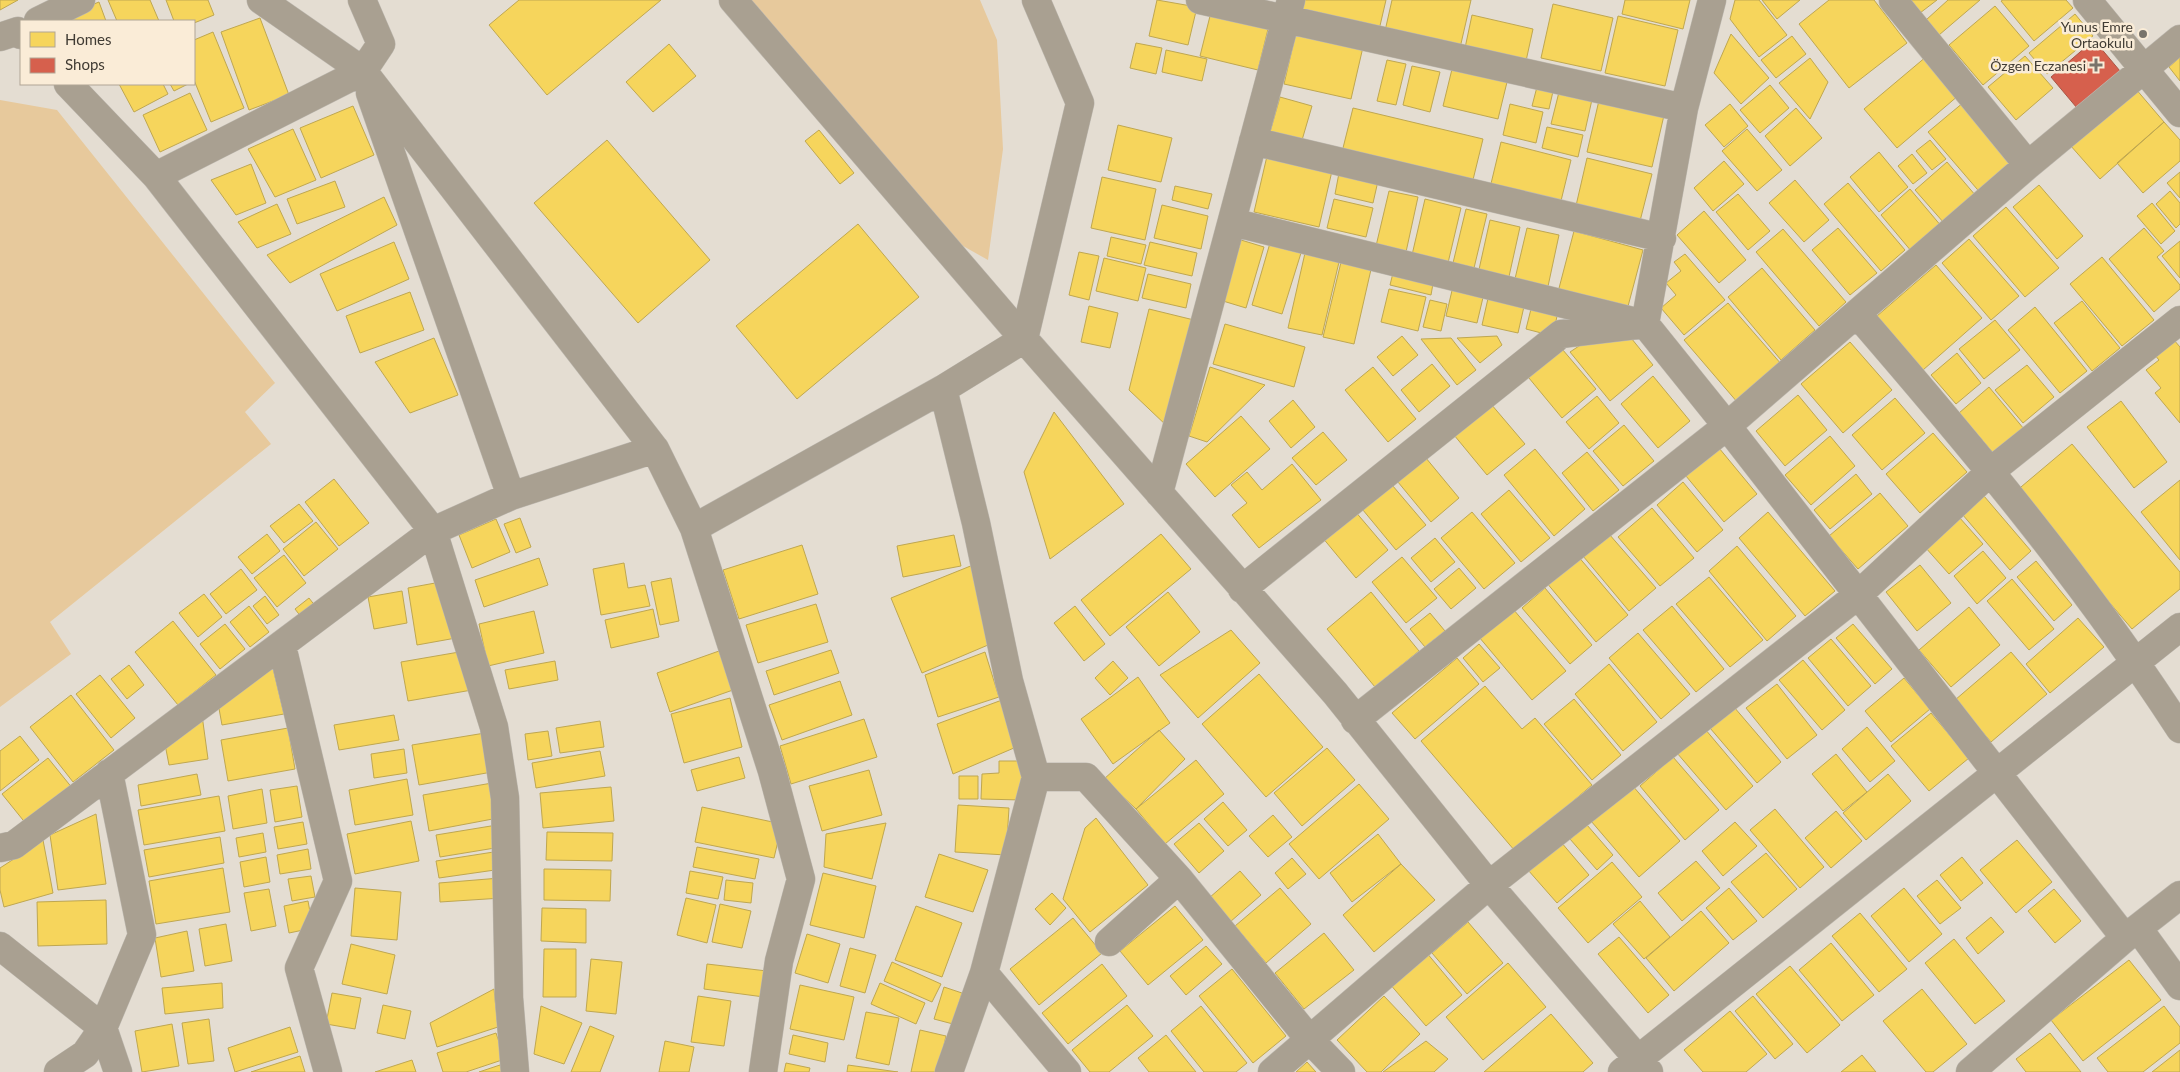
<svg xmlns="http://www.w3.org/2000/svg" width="2180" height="1072" viewBox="0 0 2180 1072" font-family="Lato,sans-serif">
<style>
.green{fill:#e7c99c}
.homes{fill:#f6d55c;stroke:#bfa750}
.shops{fill:#d6604d;stroke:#a95545}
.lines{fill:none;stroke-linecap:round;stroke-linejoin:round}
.street-casing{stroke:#beb9b1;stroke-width:29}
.street{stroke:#a9a091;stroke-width:28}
.poi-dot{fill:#79746b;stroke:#faecd7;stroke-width:2}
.labels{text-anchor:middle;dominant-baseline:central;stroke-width:5;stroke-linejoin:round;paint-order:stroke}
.poi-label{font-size:14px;fill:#403b33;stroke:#faecd7;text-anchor:end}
</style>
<rect width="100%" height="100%" fill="#e4ddd2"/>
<path class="green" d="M748 0H980L997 40 1003 149 988 260 956 242Z
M0 100 57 110 275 383 245 412 271 444 50 622 71 654 0 707Z"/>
<path class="homes" d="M0 0H18L0 10Z
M108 0H150L159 21H117Z
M166 0H208L214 15 194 23 174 21Z
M519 0H661L547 95 489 25Z
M1157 0 1197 7 1188 45 1149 36Z
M1304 0H1386L1379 30 1302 12Z
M1392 0H1471L1460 48 1385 31Z
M1625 0H1690L1683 29 1622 14Z
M1735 0H1759L1787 35 1759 57 1730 19Z
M1762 0H1800L1777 19Z
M1829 0H1874L1907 43 1849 88 1799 24Z
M1910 0H1937L1920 13Z
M1948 0H1980L1939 35 1926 20Z
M2003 0H2066L2073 8 2034 41 2001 1Z
M99 2 106 21H68L66 15Z
M1553 4 1613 18 1601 71 1541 58Z
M1995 6 2029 46 1983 85 1949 45Z
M1211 12 1269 25 1258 70 1200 56Z
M2075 14 2093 36 2047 74 2029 53Z
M1472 15 1533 29 1526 61 1465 48Z
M1618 16 1678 30 1665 86 1605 73Z
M260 18 289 95 249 110 221 32Z
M213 32 244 108 211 122 194 80V40Z
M1296 32 1363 47 1351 99 1284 84Z
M1731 34 1769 78 1741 104 1714 73Z
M1792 36 1806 54 1776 78 1761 60Z
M1136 43 1162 48 1156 74 1130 68Z
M669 44 696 76 653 112 626 82Z
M1166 50 1207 59 1202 81 1162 72Z
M1927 56 1959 95 1897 148 1864 109Z
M2025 56 2053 88 2016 120 1988 87Z
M2180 57V81L2169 67Z
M1810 58 1828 82 1810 119 1779 83Z
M1387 60 1406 64 1396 105 1377 101Z
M1453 65 1508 78 1498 119 1443 106Z
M1412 66 1440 72 1430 112 1403 105Z
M1538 83 1554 87 1549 109 1532 106Z
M119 84H163L168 94 134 112Z
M170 84H188L174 91Z
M1770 85 1789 108 1760 133 1740 110Z
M1560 88 1593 95 1585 131 1551 124Z
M2135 88 2164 122 2100 179 2070 145Z
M190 93 207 130 160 152 143 115Z
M1600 96 1665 111 1652 167 1587 152Z
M1280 97 1312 106 1300 147 1268 139Z
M1964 102 2018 165 1983 196 1928 132Z
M1510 104 1543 112 1536 143 1503 135Z
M1730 104 1748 126 1724 147 1705 125Z
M353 106 374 155 321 178 300 128Z
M1353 108 1483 139 1471 188 1341 156Z
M1796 108 1822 138 1790 166 1765 136Z
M2164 122 2180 140V161L2143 193 2117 163Z
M1118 125 1172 138 1161 182 1108 170Z
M1547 127 1583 135 1578 157 1542 148Z
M293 129 316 180 275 197 248 149Z
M1747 129 1782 170 1757 191 1722 151Z
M819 130 854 173 840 184 805 141Z
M607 140 710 260 638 323 534 203Z
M1930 140 1946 159 1932 170 1916 151Z
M1501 142 1571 160 1559 209 1489 192Z
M1879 152 1908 187 1879 212 1850 177Z
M1912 154 1927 173 1913 184 1898 166Z
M1267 156 1332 171 1319 227 1254 212Z
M1587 158 1652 174 1639 225 1575 210Z
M1724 161 1744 184 1713 211 1694 188Z
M1947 162 1976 196 1944 223 1915 190Z
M251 164 266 203 236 215 211 180Z
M2180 172V198L2167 183Z
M1339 173 1378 181 1373 203 1335 194Z
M1102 177 1156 189 1145 240 1091 228Z
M1795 180 1829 220 1804 242 1769 203Z
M335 181 345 207 297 224 287 199Z
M1848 183 1905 250 1881 271 1824 204Z
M2039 185 2083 236 2057 259 2013 207Z
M1175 186 1212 194 1208 209 1172 200Z
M1910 189 1942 227 1912 252 1881 215Z
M1389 191 1418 197 1406 252 1376 246Z
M2170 191 2180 203V224L2176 228 2156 204Z
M1738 194 1770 231 1748 250 1716 212Z
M384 197 397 225 290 283 267 255Z
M1334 199 1373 208 1366 237 1327 228Z
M1425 199 1461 208 1448 263 1412 255Z
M2152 203 2175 231 2161 244 2137 216Z
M277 204 291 234 257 248 238 222Z
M1162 205 1208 216 1201 249 1154 238Z
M2006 207 2059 268 2025 297 1973 236Z
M1466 209 1487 214 1474 268 1453 263Z
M1704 211 1746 260 1719 283 1677 235Z
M1490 220 1520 227 1508 281 1478 274Z
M858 224 919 297 797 399 736 326Z
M1527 228 1559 235 1547 291 1514 283Z
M1838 228 1877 273 1850 295 1812 250Z
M2144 228 2164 251 2157 257 2180 285V289L2154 312 2109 259Z
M1783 229 1846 302 1819 326 1756 252Z
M1574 231 1643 250 1627 310 1558 292Z
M1111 237 1146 245 1141 264 1107 256Z
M1969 239 2019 296 1991 320 1942 263Z
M1241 240 1264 247 1246 308 1223 301Z
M2180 241V278L2162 256Z
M394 242 409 279 337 311 320 274Z
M1150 242 1197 253 1192 276 1144 265Z
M1270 243 1301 253 1282 314 1252 305Z
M1079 252 1099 256 1089 300 1069 295Z
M1305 253 1339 262 1322 335 1288 328Z
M1685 254 1725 300 1684 335 1661 308 1676 295 1666 283 1681 271 1674 262Z
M2102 257 2154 320 2122 346 2070 284Z
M1104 258 1146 268 1138 301 1096 291Z
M1342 258 1372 265 1354 344 1323 337Z
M1936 265 1982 318 1923 370 1877 316Z
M1762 268 1815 330 1781 360 1728 297Z
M1394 269 1434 278 1431 295 1390 285Z
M1148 274 1191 284 1186 308 1142 298Z
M1454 282 1485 289 1477 323 1446 316Z
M1389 289 1426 297 1418 331 1381 322Z
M410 292 424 330 360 353 346 316Z
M1489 294 1525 302 1518 333 1482 325Z
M1430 300 1447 304 1441 331 1423 327Z
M2082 301 2120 348 2092 371 2054 323Z
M1728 303 1782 365 1738 403 1684 340Z
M1532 305 1558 311 1553 336 1526 329Z
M1089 306 1118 313 1110 348 1081 342Z
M2035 307 2087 371 2060 393 2008 330Z
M1149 309 1194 320 1168 427 1129 390Z
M1995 320 2020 350 1984 379 1959 349Z
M1225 324 1305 347 1294 387 1213 364Z
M1627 333 1653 365 1610 401 1570 352 1588 340Z
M1402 336 1418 355 1393 376 1377 357Z
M1497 336 1502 345 1480 363 1457 338Z
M434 338 458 395 410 413 375 362Z
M1451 338 1476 370 1457 385 1421 339Z
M2173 339 2180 347V423L2155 393 2161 388 2146 370 2159 360 2154 354Z
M1850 342 1892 390 1843 433 1801 384Z
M1557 343 1596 389 1562 418 1524 372Z
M1957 353 1981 383 1956 404 1931 375Z
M1432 364 1450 386 1419 412 1401 390Z
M2027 365 2054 397 2023 423 1995 390Z
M1210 367 1265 385 1207 442 1189 436Z
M1373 367 1416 419 1388 442 1345 390Z
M1653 376 1690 421 1658 448 1621 404Z
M1989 387 2024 429 1994 454 1959 413Z
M1798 395 1827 430 1785 466 1756 431Z
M1597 396 1619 423 1589 449 1566 422Z
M1895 398 1925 433 1882 470 1852 435Z
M1293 400 1315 427 1291 448 1269 421Z
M2121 401 2167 462 2134 488 2087 427Z
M1491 404 1525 444 1487 475 1454 435Z
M1054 412 1124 504 1050 559 1024 472Z
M1241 416 1270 449 1215 497 1186 464Z
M1624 425 1654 461 1623 486 1593 451Z
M1323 432 1347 460 1316 485 1292 458Z
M1933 433 1967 472 1920 513 1886 474Z
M1830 436 1855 466 1811 505 1785 475Z
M2072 444 2180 572V589L2132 629 2015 492Z
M1719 448 1757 494 1724 522 1686 476Z
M1535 449 1585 509 1554 536 1504 475Z
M1421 452 1459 498 1431 522 1393 476Z
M1587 452 1619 490 1593 511 1562 473Z
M1292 464 1321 500 1259 548 1232 515 1247 503 1231 485 1247 472 1262 490Z
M1856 474 1872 494 1830 529 1814 510Z
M334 479 369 523 339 546 305 502Z
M1387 479 1426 525 1396 550 1358 504Z
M2180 480V560L2141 512Z
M1683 482 1723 530 1697 552 1657 505Z
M1509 490 1550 538 1521 562 1481 514Z
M1880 493 1908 526 1858 569 1829 536Z
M1984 496 2031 551 2010 570 1962 514Z
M299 504 313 521 284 543 270 526Z
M1652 508 1694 558 1660 586 1618 537Z
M1354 510 1388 550 1356 578 1322 537Z
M1472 512 1515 563 1484 589 1441 538Z
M1768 512 1835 591 1805 616 1739 538Z
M1959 517 1983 544 1949 574 1925 547Z
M520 518 531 547 516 553 504 524Z
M496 519 510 552 472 568 459 535Z
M316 522 338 549 304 576 283 549Z
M267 534 280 551 252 574 238 557Z
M1161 534 1191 569 1110 636 1081 600Z
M1609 534 1656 588 1629 611 1583 556Z
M954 535 961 566 903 577 897 546Z
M1435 538 1455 562 1431 582 1411 558Z
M802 545 818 594 739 619 723 570Z
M1737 546 1796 616 1767 641 1709 571Z
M1983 551 2006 578 1977 604 1954 576Z
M284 555 306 583 277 607 254 578Z
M1577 555 1628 615 1596 642 1546 582Z
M1402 557 1437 598 1406 623 1372 582Z
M539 558 548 585 484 607 475 580Z
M2036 561 2072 605 2054 621 2017 577Z
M624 563 628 588 645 585 650 606 601 615 593 569Z
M978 563 988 645 922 673 891 598Z
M1920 565 1951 603 1917 631 1886 592Z
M1459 568 1476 588 1451 609 1434 589Z
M241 569 257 590 226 614 210 594Z
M1709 577 1763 640 1730 667 1676 604Z
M671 578 679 621 660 625 651 582Z
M2012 579 2054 629 2029 650 1987 601Z
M446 581 456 638 417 645 408 588Z
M1545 588 1592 645 1570 664 1522 608Z
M402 591 407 623 374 629 368 597Z
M1168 592 1200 632 1159 666 1126 627Z
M1371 592 1419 651 1375 687 1327 629Z
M204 594 222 617 198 637 179 613Z
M265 596 279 615 267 624 253 606Z
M309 598 319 611 305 622 295 609Z
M816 604 828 642 758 663 746 625Z
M249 606 269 632 250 647 230 622Z
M1075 606 1105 644 1084 661 1054 623Z
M1672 606 1724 669 1696 692 1643 630Z
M1969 607 2000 645 1951 687 1919 650Z
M653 609 659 637 611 648 605 620Z
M1513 609 1566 671 1532 700 1479 637Z
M534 611 544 653 488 666 479 624Z
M1430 613 1445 631 1425 647 1410 629Z
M2078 618 2104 647 2050 693 2026 664Z
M173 621 216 675 178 705 135 652Z
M225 624 245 649 220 669 200 644Z
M1853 624 1892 669 1875 684 1836 638Z
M1231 630 1260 663 1198 718 1160 675Z
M1638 633 1690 694 1661 719 1609 658Z
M1831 639 1871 686 1848 706 1808 658Z
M1479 644 1500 668 1483 682 1463 658Z
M831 650 839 673 774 695 766 671Z
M465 651 472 690 408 701 401 662Z
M719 651 733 690 670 712 657 673Z
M985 652 999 697 938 717 925 675Z
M2011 652 2047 694 1991 742 1955 700Z
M1457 658 1479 684 1415 739 1392 713Z
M1803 660 1845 710 1822 730 1779 680Z
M555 661 558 680 509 689 505 670Z
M1113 661 1128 678 1110 695 1095 678Z
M1609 664 1657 722 1623 751 1575 694Z
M129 665 144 685 127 699 111 679Z
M273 668 284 714 222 725 218 703Z
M1259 674 1323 747 1266 797 1202 724Z
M100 675 135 718 111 738 76 694Z
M1138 677 1170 723 1113 764 1081 719Z
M1904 678 1930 709 1891 742 1865 711Z
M840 681 852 715 782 740 769 705Z
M1777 684 1817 735 1787 759 1746 708Z
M1485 686 1522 729 1535 718 1592 785 1515 851 1421 741Z
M71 695 114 750 73 782 30 727Z
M730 698 742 747 684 763 671 714Z
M1574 699 1621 755 1592 780 1544 724Z
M1002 700 1021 745 953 774 937 724Z
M1734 707 1781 762 1757 783 1710 728Z
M1931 713 1969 758 1929 791 1891 746Z
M202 715 208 759 169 765 164 739Z
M394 715 399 740 339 750 334 725Z
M864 719 877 757 791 784 780 746Z
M600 721 604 747 560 753 556 728Z
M1867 727 1895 761 1870 782 1842 749Z
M288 728 295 769 228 781 221 740Z
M1705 729 1753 786 1726 810 1677 753Z
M1159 730 1185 759 1136 809 1104 779Z
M548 731 552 756 528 760 525 734Z
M485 733 492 772 419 785 412 745Z
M20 736 39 760 0 791V751Z
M1327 748 1355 780 1302 826 1274 793Z
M404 749 407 773 374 778 371 754Z
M600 751 605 776 536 788 532 763Z
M1836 754 1867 792 1843 811 1812 774Z
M739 757 745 778 697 791 691 770Z
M1673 757 1719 810 1685 840 1640 786Z
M48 758 73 789 27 825 2 794Z
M1196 760 1224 794 1165 844 1136 809Z
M999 761H1023L1021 800 981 799 982 774 999 773Z
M869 770 882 815 822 831 809 786Z
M197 774 201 795 141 806 138 785Z
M1888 774 1911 801 1866 840 1843 813Z
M959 776H978V799H959Z
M407 779 413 815 355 825 349 790Z
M492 783 498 818 429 831 423 795Z
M1359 784 1389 819 1319 879 1289 844Z
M1632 785 1680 841 1639 877 1591 821Z
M297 786 302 817 275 822 270 790Z
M611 787 614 821 543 828 540 793Z
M262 789 267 823 233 829 228 796Z
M219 796 225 831 144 845 138 810Z
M1223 802 1247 830 1228 846 1204 819Z
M958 805 1009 808 1006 855 955 852Z
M702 807 782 824 774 858 695 842Z
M1775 809 1824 867 1800 888 1750 830Z
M1836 811 1862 841 1831 868 1805 838Z
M96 814 106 884 58 890 50 835Z
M1273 815 1292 837 1268 857 1249 836Z
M1096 818 1148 885 1090 932 1063 899 1085 828Z
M411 821 419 861 355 874 347 834Z
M303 822 307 844 278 849 274 827Z
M1735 822 1757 846 1723 876 1702 851Z
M886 823 872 879 824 867 826 834Z
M1199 823 1224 851 1199 873 1174 844Z
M497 825 501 847 440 857 436 835Z
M1587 825 1613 855 1597 870 1570 839Z
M547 832 613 833 612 861 546 860Z
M263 833 266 852 239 857 236 838Z
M1378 834 1401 864 1352 902 1330 873Z
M220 837 224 863 149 877 144 850Z
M43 840 53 893 4 907 0 890V868Z
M2017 840 2052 882 2016 913 1980 870Z
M1561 842 1589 875 1557 903 1528 870Z
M697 847 759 859 755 879 693 867Z
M308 849 311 869 280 874 277 855Z
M500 851 502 869 439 878 436 861Z
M1766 853 1797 889 1763 918 1731 882Z
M939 854 988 870 973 912 925 897Z
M266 857 270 882 244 887 240 862Z
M1962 857 1983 883 1961 901 1940 875Z
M1292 858 1306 874 1288 889 1275 873Z
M1696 861 1720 888 1682 921 1658 893Z
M1612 862 1642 897 1588 943 1558 908Z
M1401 864 1435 900 1374 952 1343 915Z
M223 868 230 912 156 924 149 881Z
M544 869 611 870 610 901 544 900Z
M690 871 723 877 718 899 686 893Z
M1240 871 1261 895 1230 922 1209 898Z
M823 873 876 886 864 938 810 925Z
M311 876 315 897 292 901 288 879Z
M500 878 502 898 440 902 439 883Z
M726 880 753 883 751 903 724 900Z
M1937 880 1961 908 1940 924 1917 896Z
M355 888 401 892 397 940 351 936Z
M1280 888 1311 924 1266 963 1235 926Z
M1729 888 1757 921 1733 940 1706 908Z
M1904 888 1942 934 1909 962 1871 916Z
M269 889 276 926 251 931 244 893Z
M2054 889 2081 921 2055 943 2028 911Z
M1052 893 1066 908 1050 925 1035 909Z
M686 898 716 905 707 943 677 935Z
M106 900 107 944 38 946 37 902Z
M308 901 313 928 289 933 284 906Z
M1640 901 1670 937 1644 959 1613 924Z
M720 904 751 911 742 948 712 942Z
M916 906 962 923 942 977 895 960Z
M1175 906 1203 940 1148 985 1120 951Z
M542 908 586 909V943L541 941Z
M1701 911 1729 943 1674 991 1646 958Z
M1860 913 1907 969 1879 992 1832 936Z
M1991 917 2004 932 1978 954 1966 938Z
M1073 918 1102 953 1039 1005 1010 969Z
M1468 922 1503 963 1467 994 1432 953Z
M226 924 232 961 205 966 199 929Z
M187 931 194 971 161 977 155 938Z
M1324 933 1354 970 1304 1009 1275 973Z
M807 934 840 944 828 983 795 973Z
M1619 937 1669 995 1648 1013 1598 954Z
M1954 939 2005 1001 1975 1024 1925 963Z
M1831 943 1874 995 1842 1021 1799 970Z
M351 944 395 955 387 994 342 984Z
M1206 946 1222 964 1186 995 1170 976Z
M850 948 876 955 865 993 840 986Z
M544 949H576V997H543Z
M1426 952 1462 995 1426 1026 1389 983Z
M591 959 622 962 616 1014 586 1011Z
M2129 960 2161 1000 2083 1061 2051 1020Z
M892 962 941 984 932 1002 884 981Z
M1508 963 1546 1007 1483 1060 1446 1017Z
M707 964 767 971 764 997 704 989Z
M1102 964 1127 996 1068 1044 1042 1013Z
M1790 966 1840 1025 1807 1053 1756 994Z
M1232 969 1286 1036 1253 1063 1199 996Z
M222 983 223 1008 165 1014 162 988Z
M880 983 925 1003 916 1024 871 1004Z
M800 985 854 997 844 1040 790 1029Z
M944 987 962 993 953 1024 934 1019Z
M494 989 498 1027 437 1047 430 1023Z
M1922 989 1967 1044 1933 1072H1926L1883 1021Z
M332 993 361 998 355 1029 326 1024Z
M698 996 731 1001 724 1046 691 1042Z
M1384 996 1420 1034 1381 1072H1367L1337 1040Z
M1753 996 1793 1044 1775 1059 1735 1011Z
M383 1005 411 1011 405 1039 377 1033Z
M1127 1005 1153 1036 1109 1072H1090L1072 1050Z
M541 1006 582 1023 564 1064 534 1054Z
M1201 1006 1247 1063 1236 1072H1204L1171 1031Z
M2164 1006 2180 1027V1043L2143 1072H2108L2097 1058Z
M1730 1011 1767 1054 1746 1072H1703L1684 1050Z
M866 1012 899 1018 889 1065 856 1058Z
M1551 1014 1593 1063 1583 1072H1484Z
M209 1019 214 1061 188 1064 182 1023Z
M172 1024 179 1066 142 1072 135 1031Z
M590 1026 614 1036 600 1072H571Z
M290 1027 298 1052 235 1072 228 1048Z
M920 1030 946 1036 938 1072H911Z
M496 1033 505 1059 466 1072H443L437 1053Z
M2050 1033 2081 1072H2026L2016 1059Z
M793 1035 828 1043 825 1062 789 1054Z
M1166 1035 1196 1072H1149L1138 1058Z
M665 1041 694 1047 689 1072H659Z
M1426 1041 1448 1059 1434 1072H1383Z
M2180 1050V1072H2152Z
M1862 1055 1876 1072H1841Z
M300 1056 305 1072H251Z
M412 1060 416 1072H375Z
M1307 1062 1316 1072H1296Z
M786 1063 810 1068 809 1072H784Z
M500 1065 502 1072H479Z
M848 1065 898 1072H847Z"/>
<path class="shops" d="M2094 40 2120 71 2077 108 2051 77Z"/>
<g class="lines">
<defs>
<path id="street" d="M362 0 381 44 363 71
M733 0 1024 339 1335 693 1489 885 1272 1072
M1200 0 1684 108
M1893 0 2028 165
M2087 0 2180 113
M38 21 81 0
M0 37 18 31 21 35
M363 71 655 449 694 528 772 771 801 879 779 961 763 1072
M68 84 156 176 433 531 511 496 655 449
M370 93 511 496
M1253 141 1662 238
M156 176 363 71 261 0
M1232 222 1645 324 1727 426 2125 938
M1858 315C1972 447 2085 582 2180 729
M1159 493 1291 0
M694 528 943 389
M1242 589 1561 334 1645 324 1684 108 1712 0
M282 646 338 881 299 968 328 1072
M1355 720 1727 426 2028 165 2180 39
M1036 777H1086L1179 879
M0 848 14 845 433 531 494 727 505 798 509 998 515 1072
M2138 928 2180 986
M1109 942 1179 879 1310 1040 1341 1072
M0 946 103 1028 118 1072
M984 973 1067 1072
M58 1072 85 1054 103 1028 142 935 109 773
M949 1072 984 973 1036 777 1009 681 976 523 943 389 1024 339 1080 103 1036 0
M1622 1072 2180 627
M1649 1072 1489 885 1858 595 1991 471 2180 320
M1970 1072 2125 938 2180 895"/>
</defs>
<use href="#street" class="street-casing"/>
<use href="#street" class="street"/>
</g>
<g class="poi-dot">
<circle cx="2143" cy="34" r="5"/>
<path d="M2093.5 57.5h5v5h5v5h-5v5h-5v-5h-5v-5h5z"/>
</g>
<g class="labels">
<g class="poi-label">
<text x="2133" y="26">Yunus Emre<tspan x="2133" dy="16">Ortaokulu</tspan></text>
<text x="2086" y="65">Özgen Eczanesi</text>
</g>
</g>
<rect x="20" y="20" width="175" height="65" fill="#faecd7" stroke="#b0a595"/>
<rect x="30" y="32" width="25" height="15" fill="#f6d55c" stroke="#b0a595"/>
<text x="65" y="45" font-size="15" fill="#403b33">Homes</text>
<rect x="30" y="58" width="25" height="15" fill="#d6604d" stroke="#b0a595"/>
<text x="65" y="70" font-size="15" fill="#403b33">Shops</text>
</svg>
